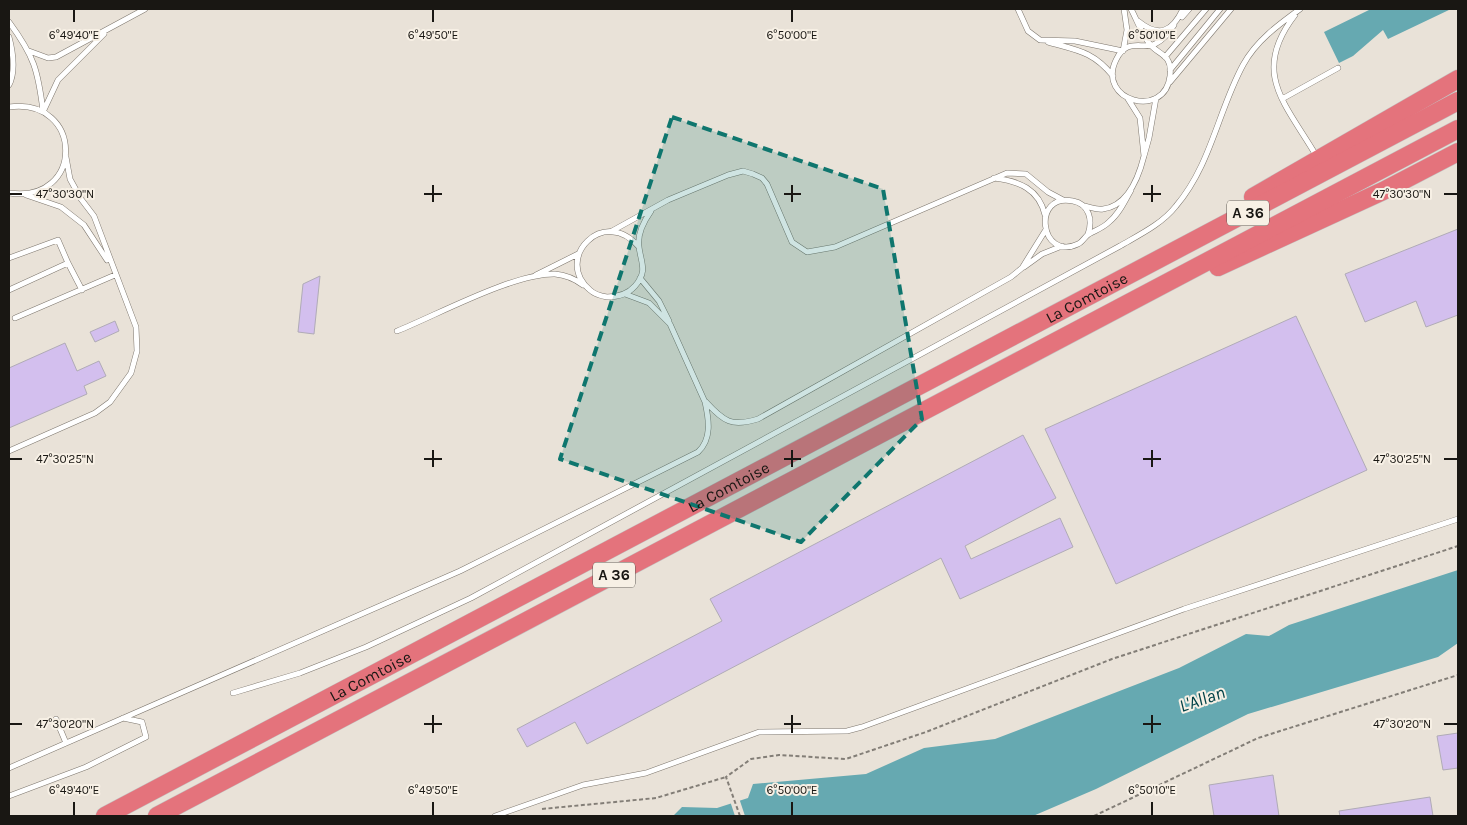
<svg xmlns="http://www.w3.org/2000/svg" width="1467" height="825" viewBox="0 0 1467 825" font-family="Karla,sans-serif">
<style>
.water{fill:#66a9b1}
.pier{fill:#e9e2d8}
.building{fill:#d3bfee;stroke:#b0abb6}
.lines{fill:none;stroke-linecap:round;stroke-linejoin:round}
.lane-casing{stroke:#7d766d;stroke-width:6}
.highway-casing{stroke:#c3c3c2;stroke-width:19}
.path{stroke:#837e77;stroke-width:2;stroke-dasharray:4 2.5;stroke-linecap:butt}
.lane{stroke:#fff;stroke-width:5}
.highway{stroke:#e4737c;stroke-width:18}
.marked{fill:#0f766e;fill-opacity:0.2;stroke:#0f766e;stroke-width:4;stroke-dasharray:10 6;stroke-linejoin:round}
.ticks{fill:none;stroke:#191713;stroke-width:2}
.labels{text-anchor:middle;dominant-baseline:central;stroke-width:4;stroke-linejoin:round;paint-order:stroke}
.shield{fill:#f7f0e5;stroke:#5c5852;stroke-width:1}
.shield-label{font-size:15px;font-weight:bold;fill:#191713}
.street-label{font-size:16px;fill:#191713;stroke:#f7f0e5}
.water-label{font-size:18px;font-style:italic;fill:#004147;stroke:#f7f0e5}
.ticks-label{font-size:12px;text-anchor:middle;fill:#191713;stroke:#f7f0e5;stroke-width:4;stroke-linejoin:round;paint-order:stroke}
</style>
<rect width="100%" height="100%" fill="#e9e2d8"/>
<path class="water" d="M1371 9H1451L1388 39 1383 30 1353 56 1339 63 1324 32Z
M1458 570V643L1438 657 1248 714 1096 789 1033 816H673L682 807 717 808 748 798 753 784 866 774 924 748 995 739 1179 668 1246 634 1269 636 1289 625Z"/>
<path class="pier" d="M739 798 745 816H735L730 801Z"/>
<path class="building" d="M1458 229V315L1426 327 1416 301 1365 322 1345 274Z
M320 276 314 334 298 332 303 284Z
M1296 316 1367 470 1116 584 1045 429Z
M115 321 119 331 95 342 90 332Z
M65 343 77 371 99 361 106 376 84 386 87 394 9 428V368Z
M1023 435 1056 498 965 546 971 559 1060 518 1073 547 960 599 941 558 587 744 575 722 527 747 517 729 722 621 710 599Z
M1458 733V768L1443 770 1437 736Z
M1273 775 1279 816H1214L1209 785Z
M1430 797 1433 816H1340L1339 811Z"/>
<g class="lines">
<defs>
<path id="lane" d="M1018 9 1028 31 1040 40 1075 41 1123 51 1127 30 1124 9
M1131 9C1137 20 1141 33 1149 43 1157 55 1173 53 1170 76 1165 120 1096 101 1116 60 1127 37 1142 50 1155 44 1164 40 1169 32 1174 25
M1295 15C1250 73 1286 104 1317 157
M1182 17 1189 9
M1138 21C1159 38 1172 32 1183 9
M9 22C34 56 38 70 43 111
M9 37C13 52 16 71 9 85
M1048 42C1076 50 1093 51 1113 76
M29 51 48 58 56 57 145 9
M1165 57 1206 9
M1170 70 1220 9
M1170 82 1231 9
M1128 99 1140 118 1144 156 1149 138 1156 98
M1282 99 1338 68
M9 107C84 97 85 204 9 193
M43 112 58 80 104 34
M994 178C1019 181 1039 189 1045 215
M26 195 61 207 84 225 107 260
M1084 206C1090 207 1097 210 1103 209 1128 206 1139 176 1144 156
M612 231 668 200 728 175 743 171 753 174 762 178 767 184 792 242 807 252 835 247 1007 173 1026 174 1048 192 1063 200
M1088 234C1093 220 1089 204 1073 201 1031 192 1040 262 1078 244 1083 242 1085 236 1089 234 1096 230 1103 228 1109 222 1119 214 1125 201 1131 190
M639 247C604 205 553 259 590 290 594 294 601 296 607 297 617 297 628 294 635 286 648 271 641 263 639 247 637 234 644 221 651 211
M9 258 58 240 68 263
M1024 267 1042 254 1062 246
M536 275 578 254
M640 278 659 301 669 321
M9 290 68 263 82 290
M15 318 115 275
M397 331C437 315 514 273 555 274 566 275 575 279 583 285
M706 402C724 422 732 427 758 419L1011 277 1022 268 1045 231
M9 451 95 413 110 402 131 373 137 351 136 327 94 216 81 199 70 179 66 157
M233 693 300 673 366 647 471 598 1120 246C1139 235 1162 224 1176 206 1211 165 1218 111 1243 65 1256 41 1278 25 1300 9
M56 719 66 743
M9 768 460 571 698 452C712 439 709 420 705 402L670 324 649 303 625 294
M9 796 86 767 146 737 142 722 123 718
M495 816 583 785 646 773 759 732 847 731 862 727 1184 609 1458 519"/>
<g id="highway">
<path d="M1253 197 1458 79"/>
<path d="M1218 267 1383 191 1458 152"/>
<path id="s1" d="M105 816 1458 101"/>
<path d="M157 816 1458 129"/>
</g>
</defs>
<use href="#lane" class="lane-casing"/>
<use href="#highway" class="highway-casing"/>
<path class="path" d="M542 809 656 798 726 777
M740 816 726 777 751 759 779 755 846 759 926 732 1112 659 1458 546
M1094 816 1258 738 1458 675"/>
<use href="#lane" class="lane"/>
<use href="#highway" class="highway"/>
</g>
<path class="marked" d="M672 117 883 189 922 419 801 542 560 459Z"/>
<path class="ticks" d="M74 10V22M433 10V22M792 10V22M1152 10V22M433 185V202M792 185V202M1152 185V202M10 194H22M424 194H442M784 194H801M1143 194H1161M1444 194H1457M433 450V467M792 450V467M1152 450V467M10 459H22M424 459H442M784 459H801M1143 459H1161M1444 459H1457M433 715V733M792 715V733M1152 715V733M10 724H22M424 724H442M784 724H801M1143 724H1161M1444 724H1457M74 802V815M433 802V815M792 802V815M1152 802V815"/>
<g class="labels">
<g class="shield">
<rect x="1227" y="200.5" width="42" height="25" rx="4"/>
<rect x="593" y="562.5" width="42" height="25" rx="4"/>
</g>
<g class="shield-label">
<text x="1248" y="213">A 36</text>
<text x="614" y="575">A 36</text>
</g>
<g class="street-label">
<text stroke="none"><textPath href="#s1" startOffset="1110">La Comtoise</textPath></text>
<text stroke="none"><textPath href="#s1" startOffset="705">La Comtoise</textPath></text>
<text stroke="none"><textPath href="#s1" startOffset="300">La Comtoise</textPath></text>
</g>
<g class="water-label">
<text transform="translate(1202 699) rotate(-19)">L'Allan</text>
</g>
</g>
<g class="ticks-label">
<text x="74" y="39">6°49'40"E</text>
<text x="433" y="39">6°49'50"E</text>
<text x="792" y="39">6°50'00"E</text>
<text x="1152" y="39">6°50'10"E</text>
<text x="65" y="198">47°30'30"N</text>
<text x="1402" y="198">47°30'30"N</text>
<text x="65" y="463">47°30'25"N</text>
<text x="1402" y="463">47°30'25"N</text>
<text x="65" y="728">47°30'20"N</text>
<text x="1402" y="728">47°30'20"N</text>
<text x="74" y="794">6°49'40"E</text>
<text x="433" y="794">6°49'50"E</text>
<text x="792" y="794">6°50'00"E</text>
<text x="1152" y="794">6°50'10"E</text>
</g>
<rect width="1467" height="825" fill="none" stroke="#191713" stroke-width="20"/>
</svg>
